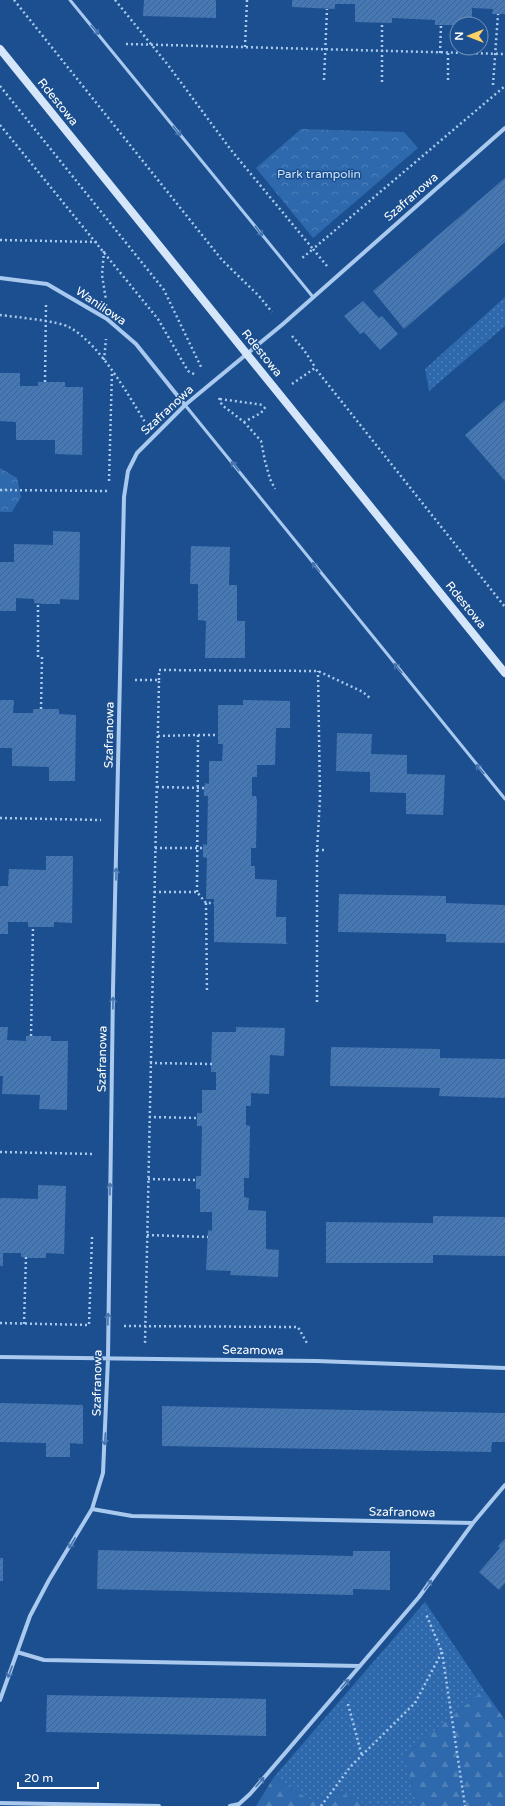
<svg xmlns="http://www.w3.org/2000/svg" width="505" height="1806" viewBox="0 0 505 1806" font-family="'Varela Round',sans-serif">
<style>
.grass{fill:url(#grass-dots)}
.forest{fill:url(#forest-firs)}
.park{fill:url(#park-crowns)}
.building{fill:url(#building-hatch)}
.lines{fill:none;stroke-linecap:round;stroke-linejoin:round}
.path{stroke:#a9c9ee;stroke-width:2.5;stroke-dasharray:2 3;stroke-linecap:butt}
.lane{stroke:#a9c9ee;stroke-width:3}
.street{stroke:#a9c9ee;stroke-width:4}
.secondary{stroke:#d6e6fa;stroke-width:8}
.oneway{stroke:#4674ac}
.labels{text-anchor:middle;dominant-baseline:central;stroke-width:3;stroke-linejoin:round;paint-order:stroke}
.street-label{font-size:12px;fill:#fff;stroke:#1b4f8f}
.park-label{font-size:12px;fill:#cfe3fa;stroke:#1b4f8f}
</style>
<defs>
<pattern id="grass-dots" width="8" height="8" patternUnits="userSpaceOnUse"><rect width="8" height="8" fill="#2e69ad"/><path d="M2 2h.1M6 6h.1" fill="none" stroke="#4d80b9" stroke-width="1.8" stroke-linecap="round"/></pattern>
<pattern id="forest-firs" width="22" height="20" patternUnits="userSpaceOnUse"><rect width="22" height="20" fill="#2e69ad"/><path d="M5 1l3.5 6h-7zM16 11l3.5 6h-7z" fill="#4d80b9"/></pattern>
<pattern id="park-crowns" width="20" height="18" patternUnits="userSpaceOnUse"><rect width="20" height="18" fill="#2e69ad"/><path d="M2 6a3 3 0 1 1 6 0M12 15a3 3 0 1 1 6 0" fill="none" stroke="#4d80b9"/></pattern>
<pattern id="building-hatch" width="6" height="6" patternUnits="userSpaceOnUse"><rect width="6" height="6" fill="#4478b7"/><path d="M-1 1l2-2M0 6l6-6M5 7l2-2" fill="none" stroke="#486282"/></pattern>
</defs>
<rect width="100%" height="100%" fill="#1b4f8f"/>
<path class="grass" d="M505 297V326L429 391 425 369Z
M425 1602 484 1690 404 1756 418 1806H363L362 1803 339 1792 313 1802 274 1777Z"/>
<path class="forest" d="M484 1690 505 1720V1806H418L404 1756Z
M274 1777 313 1802 339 1792 362 1803 363 1806H256Z"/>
<path class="park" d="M301 129 404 132 418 148 313 238 256 168Z
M0 468 17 478 21 497 12 512H0Z"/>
<path class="building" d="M144 0H216V18L143 16Z
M292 0H505V14H492L493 9 472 8V24H457V25H435V20L392 18V23L355 22V4H335V9L292 7Z
M505 178V242L404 329 373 291Z
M363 301 379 318 382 316 398 334 380 350 364 332 360 334 344 316Z
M0 373H20V386H38V382H65V387H83L82 455 55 454V440H16V422L0 421Z
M505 400V481L465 435Z
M53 531 80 532 79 600 60 599V604H45L34 603V599L16 598V611H0V562H14V544L53 545Z
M191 546 230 547 229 585H237V621H245V658H205L206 621 198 620V584H190Z
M0 700H14L13 713H33V709H59V714L76 715 75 781H49V767L12 766V748H0Z
M243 700 290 701V728H276L275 765H257V777H252V796H256L257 800 256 848H251V866H255V879L277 880 276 917H286V942L288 944 214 942V899H206L207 858 203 857V844L207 845 208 796H204V788L205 783 209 784V761H222L223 744H218V705H243Z
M337 733 372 734 371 754 407 755V774L445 775 443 815 406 814V793L370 792V772L336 771Z
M46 856H73L72 923 54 922V927H28V922H8V934H0V886H8L9 869 46 870Z
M339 894 446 896V903L505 905V943L446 942V934L338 932Z
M0 1027H8L7 1040 26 1041V1036H51V1041H68L67 1110 39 1109 40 1095 2 1094 3 1076H0Z
M236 1027 285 1028 284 1056 270 1055 269 1094 251 1093V1106H246V1125L250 1126 249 1178H244V1197L249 1198 248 1210 266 1211V1249L279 1250 278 1277 230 1275 231 1271 206 1270 208 1230 212 1231V1212H200V1189H196V1176H201L202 1126H197V1113H202V1090H216V1072H211L212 1032H236Z
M331 1047 440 1049V1058L505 1059V1098L439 1096 440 1088 330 1086Z
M38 1185 66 1186 64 1254 46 1253V1258H31L21 1257V1253H3V1266H0V1198L38 1199Z
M433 1216 505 1217V1256L433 1255V1263H326V1222L433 1223Z
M0 1403 83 1405V1444L70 1443V1457H46V1443L0 1442Z
M162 1406 505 1413V1442H492L491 1452 162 1446Z
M505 1539V1583L499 1590 479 1572 500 1548 498 1546Z
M98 1550 353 1556V1551H390V1590L353 1589V1595L97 1589Z
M0 1558H3V1581H0Z
M47 1695 266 1699V1736L46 1732Z"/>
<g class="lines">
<path class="path" d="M14 0 222 260 259 296 272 312
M115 0 168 65 231 150 313 249 301 259
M126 44 505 54
M245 47 247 0
M440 53 441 25
M448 53V83
M324 80 327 9
M382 82V23
M493 85 498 14
M0 86 164 290 202 369
M0 125 158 319 188 371 196 375
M0 240 97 242
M104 251 102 275 106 300
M327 266 313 249 505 86
M0 315C15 317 58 321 69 327 100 344 127 393 145 422
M292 336 304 350 315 367
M104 360 106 339
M45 382 46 303
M292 384 315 368 505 607
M219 398 222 405 244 422 261 413 266 406
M220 399 264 405
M244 422 261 441 265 461 270 479 275 489
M109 481 112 371
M0 490 108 491
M38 657V603
M135 680H159L145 1343
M159 680V670L318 671 363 692 371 699
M41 709 42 657
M198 735H218
M158 736 198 735 197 892
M157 787 204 788
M0 818 101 820
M155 848H203
M317 850H326
M154 892H197L206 903H214
M206 903 207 992
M317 1002V850L320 799 318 671
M31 1036 33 927
M150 1063 212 1064
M149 1117 197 1118
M0 1152 94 1154
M148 1179 196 1180
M147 1235 208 1237
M0 1323 89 1325 92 1237
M24 1324 26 1257
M124 1326 298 1327 308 1345
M442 1652 465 1806
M348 1704 362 1756
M321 1806 351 1766 415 1703 442 1652 426 1614"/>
<path class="lane" d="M70 0 313 297
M185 405 505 799"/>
<path class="street" d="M0 278 47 284 107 319 136 344 185 405
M0 1357 317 1361 505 1368
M92 1509 132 1516 473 1523
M17 1652 44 1660 360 1666
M0 1700 30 1616 49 1580 92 1509 103 1473 108 1358 113 989 124 497 128 471 137 453 185 405 283 324 505 128
M0 1803 159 1806
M230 1806 239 1804 250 1794 419 1597 473 1523 505 1485"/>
<path class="secondary" d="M0 49 505 673"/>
</g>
<defs><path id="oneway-shaft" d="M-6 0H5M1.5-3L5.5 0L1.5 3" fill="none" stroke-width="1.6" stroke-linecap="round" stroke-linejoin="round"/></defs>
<g class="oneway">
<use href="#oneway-shaft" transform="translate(95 30) rotate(50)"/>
<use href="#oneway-shaft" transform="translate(177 131) rotate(51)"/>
<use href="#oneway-shaft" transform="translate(259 231) rotate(51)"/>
<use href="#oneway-shaft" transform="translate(235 466) rotate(-129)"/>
<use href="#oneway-shaft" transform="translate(316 567) rotate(-129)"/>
<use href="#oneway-shaft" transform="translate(398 668) rotate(-129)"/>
<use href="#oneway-shaft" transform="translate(480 769) rotate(-130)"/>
<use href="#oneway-shaft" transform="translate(116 874) rotate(-89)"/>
<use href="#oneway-shaft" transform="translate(113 1003) rotate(-89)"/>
<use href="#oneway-shaft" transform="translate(110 1189) rotate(-89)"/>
<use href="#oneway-shaft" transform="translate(108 1319) rotate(-89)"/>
<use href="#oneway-shaft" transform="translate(105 1439) rotate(94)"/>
<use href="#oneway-shaft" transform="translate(72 1543) rotate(121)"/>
<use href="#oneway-shaft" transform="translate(428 1585) rotate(-54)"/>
<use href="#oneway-shaft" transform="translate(10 1672) rotate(110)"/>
<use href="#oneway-shaft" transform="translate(345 1684) rotate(-49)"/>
<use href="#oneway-shaft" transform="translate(260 1782) rotate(-49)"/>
</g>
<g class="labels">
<g class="street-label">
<text transform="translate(58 102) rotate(51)">Rdestowa</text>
<text transform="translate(411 197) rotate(-41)">Szafranowa</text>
<text transform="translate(101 306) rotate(34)">Waniliowa</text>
<text transform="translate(262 353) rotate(51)">Rdestowa</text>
<text transform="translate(167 410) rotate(-43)">Szafranowa</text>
<text transform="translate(466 605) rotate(51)">Rdestowa</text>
<text transform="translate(109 735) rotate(-89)">Szafranowa</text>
<text transform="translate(102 1059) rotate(-89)">Szafranowa</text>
<text transform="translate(253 1350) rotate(1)">Sezamowa</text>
<text transform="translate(97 1383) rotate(-89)">Szafranowa</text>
<text transform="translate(402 1512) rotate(1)">Szafranowa</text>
</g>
<g class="park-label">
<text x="319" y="174">Park trampolin</text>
</g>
</g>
<g transform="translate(469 36) rotate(270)"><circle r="19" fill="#1b4f8f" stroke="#7695bc"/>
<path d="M0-3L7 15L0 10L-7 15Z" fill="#ffd166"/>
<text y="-6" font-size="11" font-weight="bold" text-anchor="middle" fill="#ffffff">N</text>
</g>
<path d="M18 1782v6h80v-6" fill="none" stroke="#ffffff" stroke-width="2"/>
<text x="24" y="1782" font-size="12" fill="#ffffff" stroke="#1b4f8f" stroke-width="3" paint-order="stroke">20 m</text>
</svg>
